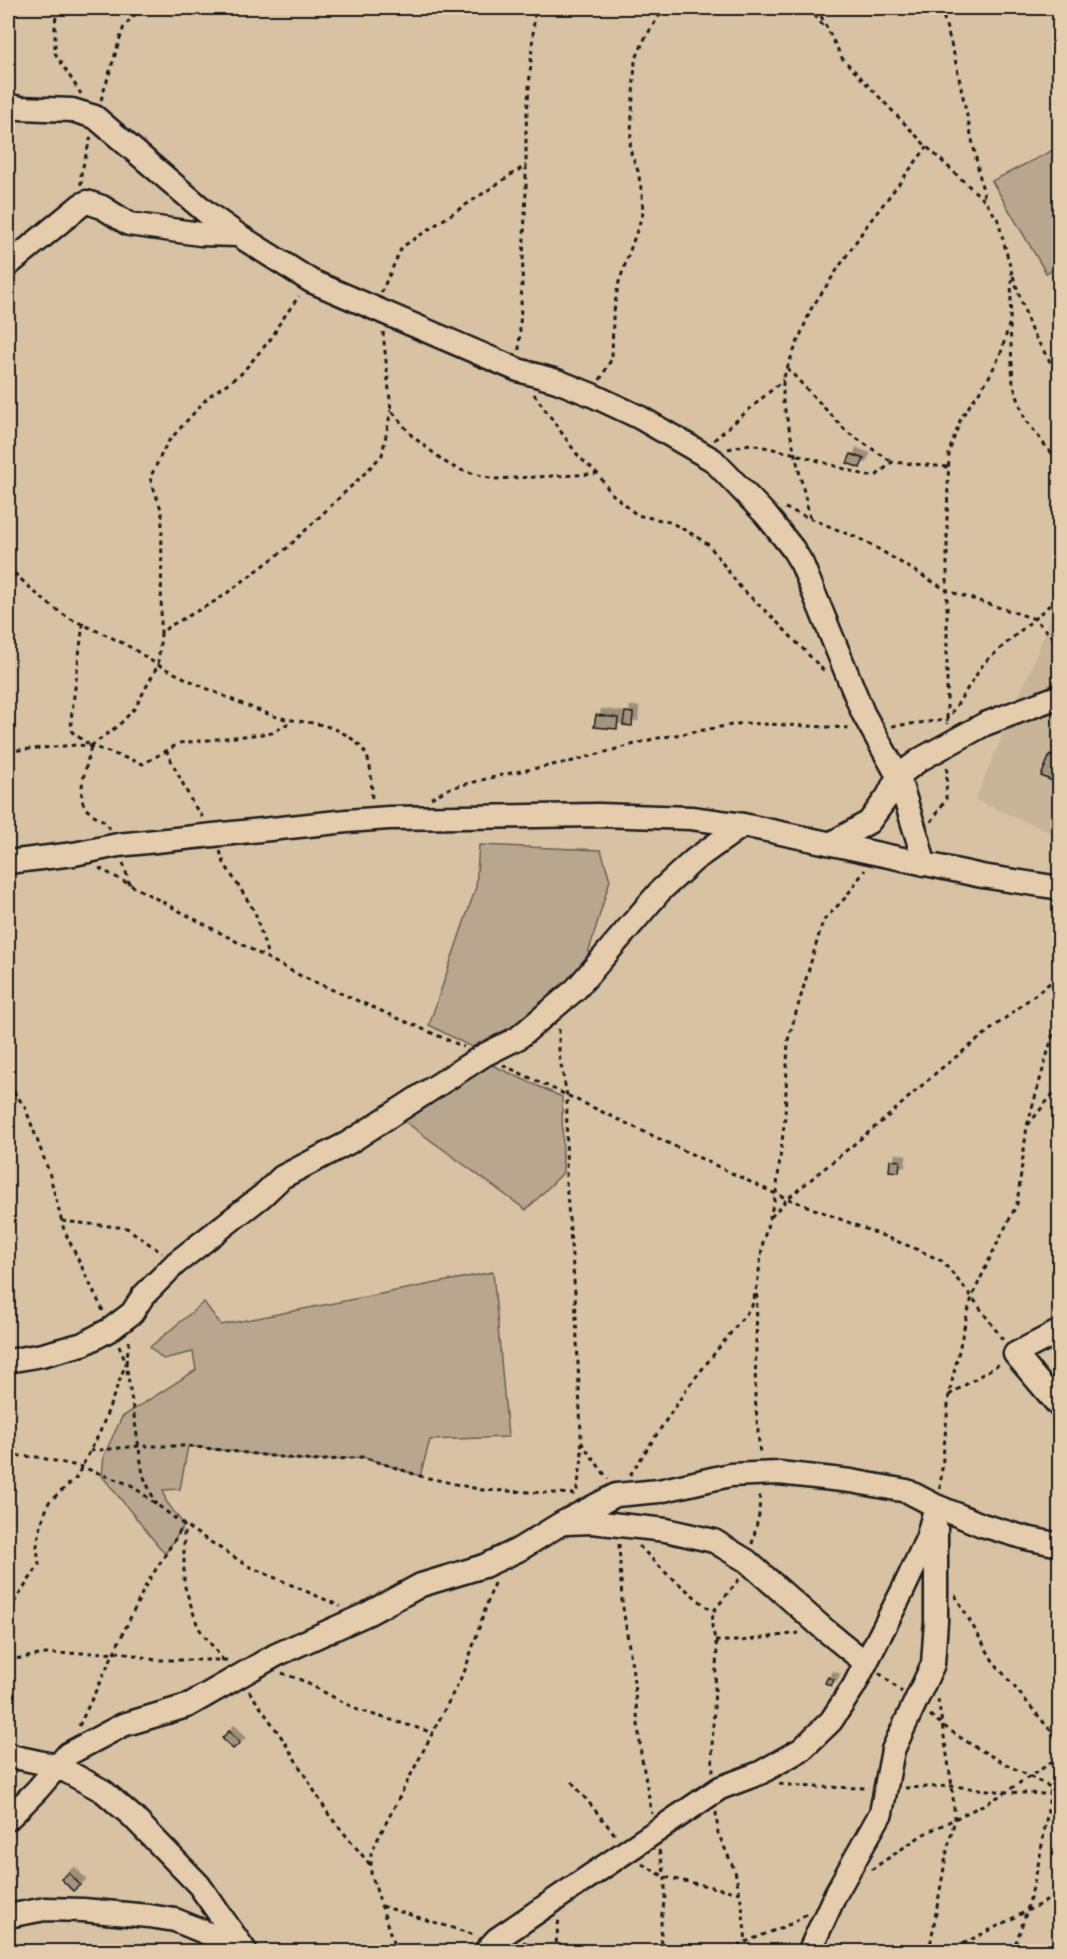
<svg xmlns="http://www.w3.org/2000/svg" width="1067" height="1959" viewBox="0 0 1067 1959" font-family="'Gochi Hand',sans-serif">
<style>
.built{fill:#c8b499}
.green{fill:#b9a68e;stroke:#6a6155;stroke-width:1.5}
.building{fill:#a3947e;stroke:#1c1c1c;stroke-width:1.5;filter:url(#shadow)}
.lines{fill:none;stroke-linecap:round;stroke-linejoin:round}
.minor-casing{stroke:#1c1c1c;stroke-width:27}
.path{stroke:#1c1c1c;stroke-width:3;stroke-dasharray:4.5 4.5;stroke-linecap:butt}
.minor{stroke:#e4ccad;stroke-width:22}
</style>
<defs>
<filter id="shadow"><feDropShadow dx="5.5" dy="-5.5" stdDeviation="0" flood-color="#0004"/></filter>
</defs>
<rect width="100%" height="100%" fill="#d8c2a4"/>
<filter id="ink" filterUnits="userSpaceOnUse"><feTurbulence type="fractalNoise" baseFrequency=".0167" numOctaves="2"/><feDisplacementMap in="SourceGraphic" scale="12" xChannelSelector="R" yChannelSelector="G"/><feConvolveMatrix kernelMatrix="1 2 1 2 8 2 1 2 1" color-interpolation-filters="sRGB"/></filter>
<g filter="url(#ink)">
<path class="built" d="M1058 598H1059V836L975 800 1034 661Z"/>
<path class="green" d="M1059 147V267L1046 273 992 181Z
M479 845 601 850 610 880 585 964 522 1025 473 1048 429 1025 476 887Z
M479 1059 562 1097 563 1173 526 1210 388 1109Z
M493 1272 508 1437 430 1440 420 1476 363 1457 313 1461 188 1446 180 1489 163 1490 166 1501 184 1525 165 1554 102 1476 104 1455 122 1417 196 1370 193 1352 163 1359 150 1347 204 1302 221 1325Z"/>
<path class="building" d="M851 454 864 459 860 468 847 463Z
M625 712 633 713 632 726 623 725Z
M596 715 618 718 617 729 594 727Z
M1050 755 1060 759V784L1041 776Z
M890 1160 900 1161 899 1172 889 1171Z
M828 1677 834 1680 831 1686 825 1683Z
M229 1731 240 1743 233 1749 222 1738Z
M69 1873 80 1885 73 1891 61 1879Z"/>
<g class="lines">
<defs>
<path id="minor" d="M8 105 20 108 72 110 95 117 207 213 238 235 311 281 518 370 557 381 592 395 639 417 713 460 766 515 793 549 802 564 863 713 898 776 918 840 924 864
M8 265 81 205 87 202 102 207 129 224 200 234 238 235
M832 843 869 822 888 796 898 776 921 759 985 724 1060 696
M8 862 74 854 118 845 347 821 389 818 598 815 691 818 743 825 982 876 1060 888
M1060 1331 1015 1354 1060 1407
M8 1361 42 1355 83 1344 111 1329 132 1313 143 1296 176 1263 262 1196 282 1177 348 1143 484 1055 518 1038 576 989 661 890 694 860 743 825
M567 1523 592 1522 666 1530 714 1541 747 1561 825 1630 866 1663
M8 1754 15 1757 57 1766 103 1791 133 1817 199 1885 246 1952
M8 1819 37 1790 68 1754 123 1725 187 1706 276 1655 367 1614 421 1585 484 1566 518 1550 562 1523 616 1495 659 1491 730 1475 779 1473 851 1481 907 1491 936 1506 982 1525 1026 1538 1060 1545
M8 1916 45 1909 83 1910 149 1916 175 1920 226 1941 243 1952
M485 1952 497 1939 720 1788 760 1773 802 1749 831 1721 854 1686 903 1590 927 1539 936 1506
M809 1952 836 1893 881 1813 893 1750 933 1664 936 1621V1528"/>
</defs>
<use href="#minor" class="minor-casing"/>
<path class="path" d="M58 8 55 22V53L81 94
M809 8 824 27
M817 8 842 58 927 147 985 201 998 220 1012 274 1010 321 1001 353 988 379 961 418 949 452 947 519V724
M941 8 954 54 985 201
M101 100 124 26 141 8
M81 185V174L91 136
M1013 276 1031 330 1060 378
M381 293 402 247 526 165
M1010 325 1013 384 1025 419 1060 465
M383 332 391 410 412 436 445 462 457 469 493 479 596 474
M519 350 526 192V127L535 8
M787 368 847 432 892 462
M600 380 612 358 613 318 618 285 643 213 642 194 638 171 630 150 635 61 645 38 664 8
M534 394 579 457 598 474 611 493 637 515 670 522 694 535 709 545 740 587 776 621 826 673
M714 440 783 380
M728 449 750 444 796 454 868 476 877 475 892 462 948 467
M785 508 865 541 948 591 1035 619 1060 645
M810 518 783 402V380L787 368 811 309 865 228 927 147
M8 567C27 585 48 606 71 619 90 628 110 636 128 646 139 652 149 660 160 666 194 683 231 700 268 714 301 726 327 717 357 743 374 757 371 782 372 802
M83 623 71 720 72 732 91 746C88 763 76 793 85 807 91 817 103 816 110 829
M161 634 162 512 150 478 167 443 209 396 241 374 274 335 277 327 299 296
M892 726 947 720 984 663 1060 596
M91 746 120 724 135 708 158 665 161 634 168 627 219 599 287 548 365 473 382 455 391 410
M166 750 193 804 204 819
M8 751 76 745 91 746 143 764 180 743 272 733 292 721
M431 798 450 788 506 774 573 761 653 739 743 723 850 728
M931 822 946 799 947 767
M220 851 224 863 255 912 268 956
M123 863 130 885
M99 868 301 976 464 1047
M559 1029V1055L567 1095 566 1181 575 1293 582 1458 576 1495
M503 1065 776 1194 914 1248 942 1261 972 1297 1003 1340
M8 1084 25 1107 49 1172 64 1230 104 1313
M1028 1125 1060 1085
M771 1217 787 1199 886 1118 938 1071 1060 975
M62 1221 127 1228 162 1253
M757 1294 755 1396 760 1455
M119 1346 126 1363 130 1337
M949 1395 999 1364
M581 1442 608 1479
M90 1451 139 1446H188L313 1461 363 1457 420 1476 482 1490 577 1494
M8 1455 37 1457 82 1467 131 1485 184 1525 248 1566 340 1606
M630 1475 688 1387 752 1306 757 1286 763 1242 776 1194 785 1116 788 1040 823 921 845 898 865 870
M940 1489 949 1395 966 1319 972 1297 989 1260 1017 1204 1027 1126 1060 1009
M619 1544 622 1601 633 1673 641 1754 652 1814
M752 1544 759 1515 760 1492
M639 1546 666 1573 713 1612
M955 1595 993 1661 1060 1742
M8 1620 15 1601 39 1565 37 1546 41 1524 49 1502 76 1478 100 1432 126 1363 143 1475 156 1504
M715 1641H741L799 1633
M8 1660 46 1654 122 1652 155 1660H229
M282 1673 301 1680 358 1710 434 1733
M879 1673 902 1692
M249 1691 282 1738 329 1815 372 1867
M930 1715C968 1747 1016 1769 1060 1792
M79 1726 146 1585 184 1525V1584L198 1627 226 1664
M713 1772 712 1746 717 1648 712 1626 713 1612 740 1578
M572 1782 617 1837
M779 1784 812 1787 869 1788
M905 1788 952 1786 1006 1792 1060 1795
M716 1812 718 1833 735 1871 742 1905 746 1942
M659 1850 665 1877V1897L661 1919 662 1952
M642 1864 665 1877 740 1893
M871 1870 922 1835 993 1800 1060 1757
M382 1906 475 1935
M523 1942 555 1952
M396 1952 371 1873V1852L465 1670 494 1583
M555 1952 559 1918
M720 1952 793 1923 806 1914
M929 1952 947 1851 955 1819 952 1786 938 1699
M947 1952 1060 1894
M1012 1952C1034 1900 1043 1843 1051 1788"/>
<use href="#minor" class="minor"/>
</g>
</g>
<rect width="1067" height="1959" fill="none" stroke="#e4ccad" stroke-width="30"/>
<rect x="15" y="15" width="1037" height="1929" fill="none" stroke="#1c1c1c" stroke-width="2" filter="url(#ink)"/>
</svg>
